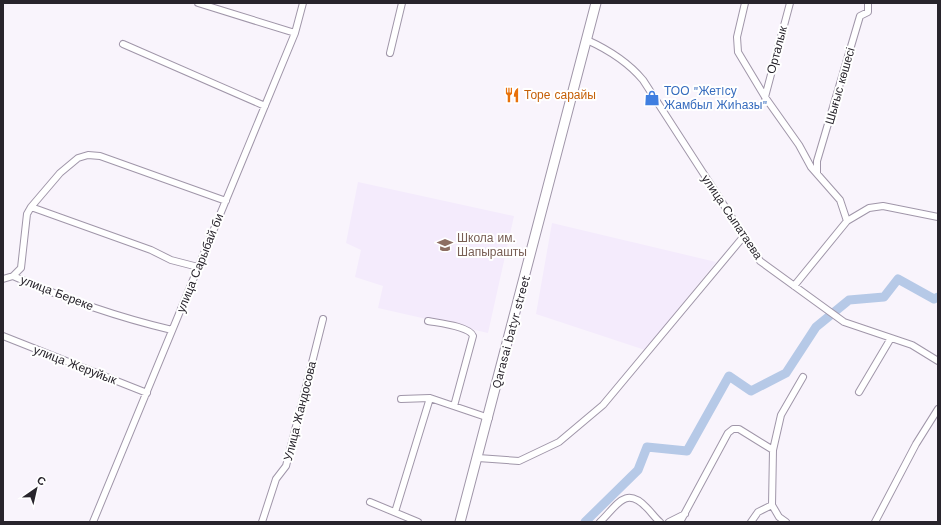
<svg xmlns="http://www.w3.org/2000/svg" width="941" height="525" viewBox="0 0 941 525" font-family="'Work Sans',sans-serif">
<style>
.built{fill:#f4ebfc}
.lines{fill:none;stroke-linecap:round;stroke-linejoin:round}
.river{stroke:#b6c9e7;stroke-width:9}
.street-casing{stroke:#a096a9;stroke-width:8}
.secondary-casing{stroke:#a096a9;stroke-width:11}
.street{stroke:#fff;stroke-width:6}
.secondary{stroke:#fff;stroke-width:9}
.labels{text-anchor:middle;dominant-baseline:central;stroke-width:4;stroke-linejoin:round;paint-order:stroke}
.street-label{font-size:12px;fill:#28242c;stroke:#fff}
.shop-label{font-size:12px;fill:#366cbe;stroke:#fff;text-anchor:start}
.food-label{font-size:12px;fill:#c56008;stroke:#fff;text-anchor:start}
.education-label{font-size:12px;fill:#785e54;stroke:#fff;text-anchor:start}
</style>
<rect width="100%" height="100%" fill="#f9f4fc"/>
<path class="built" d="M358 182 514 216 488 333 378 308 383 286 355 277 361 250 346 243Z
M552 223 716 262 645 350 536 314Z"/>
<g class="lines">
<path class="river" d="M585 522 638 470 647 447 687 451 729 376 751 391 786 373 816 327 849 300 884 297 898 279 934 299 938 297"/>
<defs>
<path id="street" d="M198 3 295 33
M745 3 737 37 738 52 765 97 799 145 811 167 840 200 847 221
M587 40C609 50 628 62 643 80L760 261 844 322 912 345 938 361
M123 44 265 106
M390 53 402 3
M765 97 790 3
M817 173V161L860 16 868 12V3
M31 207 151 250 171 260 198 267
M13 276C65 299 117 317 172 330
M3 279 13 276 21 268 27 214 31 207 60 173 78 158 88 155 100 156 226 201
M794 286 847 221 869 208 883 206 938 217
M428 321C438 323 469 326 473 336L454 406
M3 336 147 393
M859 392 891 338
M401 399 430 398 489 418
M773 450 781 415 803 377
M478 458 519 461 559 442 603 405 744 236
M370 502 418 522
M395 512 430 398
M93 522 295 33 303 3
M262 522 276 479 286 466 323 319
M600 522C617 506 625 485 647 508 652 513 655 518 660 522
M669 522 685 514
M680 522 728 433 733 429H739L773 450 772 505 779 517 786 522
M751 522 758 512 772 505
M875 522 916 444 938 409"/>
<path id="secondary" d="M460 522 596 3"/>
</defs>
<use href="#street" class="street-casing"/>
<use href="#secondary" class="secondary-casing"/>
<use href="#street" class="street"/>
<use href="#secondary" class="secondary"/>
</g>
<defs>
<symbol id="restaurant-bare" viewBox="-9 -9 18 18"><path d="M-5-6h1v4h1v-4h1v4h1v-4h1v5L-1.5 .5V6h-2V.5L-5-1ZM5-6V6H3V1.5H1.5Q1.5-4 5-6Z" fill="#e8710a" stroke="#fff" stroke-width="2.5" paint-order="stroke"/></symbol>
<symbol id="shop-bare" viewBox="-9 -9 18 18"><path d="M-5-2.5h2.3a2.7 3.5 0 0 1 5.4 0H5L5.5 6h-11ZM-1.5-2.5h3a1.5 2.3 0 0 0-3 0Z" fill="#3f7fe0" stroke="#fff" stroke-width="2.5" paint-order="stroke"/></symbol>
<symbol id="school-bare" viewBox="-9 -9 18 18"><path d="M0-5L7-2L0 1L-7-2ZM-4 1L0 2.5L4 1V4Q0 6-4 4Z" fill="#8d6e63" stroke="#fff" stroke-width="2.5" paint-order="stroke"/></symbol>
</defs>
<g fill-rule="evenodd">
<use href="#restaurant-bare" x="501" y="84" width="22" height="22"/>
<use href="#shop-bare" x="641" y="87" width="22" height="22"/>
<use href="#school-bare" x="434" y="234" width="22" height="22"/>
</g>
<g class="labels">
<g class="street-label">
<text transform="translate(777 50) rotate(-75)">Орталык</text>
<text transform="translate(840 86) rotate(-74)">Шығыс көшесі</text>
<text transform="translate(732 217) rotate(56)">улица Сыпатаева</text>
<text transform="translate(200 263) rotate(-68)">улица Сарыбай би</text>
<text transform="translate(57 293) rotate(21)">улица Береке</text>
<text transform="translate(511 332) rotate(-75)">Qarasai batyr street</text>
<text transform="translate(75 365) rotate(21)">улица Жеруйык</text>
<text transform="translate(300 411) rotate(-76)">Улица Жандосова</text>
</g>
<g class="shop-label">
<text x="664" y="91">ТОО "ЖетIсу<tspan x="664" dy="14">Жамбыл Жиhазы"</tspan></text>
</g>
<g class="food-label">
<text x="524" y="95">Торе сарайы</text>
</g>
<g class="education-label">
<text x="457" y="238">Школа им.<tspan x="457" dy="14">Шапырашты</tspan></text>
</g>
</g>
<rect width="941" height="525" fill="none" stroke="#28242c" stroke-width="8"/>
<g transform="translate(36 489) rotate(34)" stroke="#ffffff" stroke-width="3" paint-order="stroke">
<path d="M0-3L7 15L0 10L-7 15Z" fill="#28242c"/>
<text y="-6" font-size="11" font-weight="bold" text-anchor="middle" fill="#28242c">С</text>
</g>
</svg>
